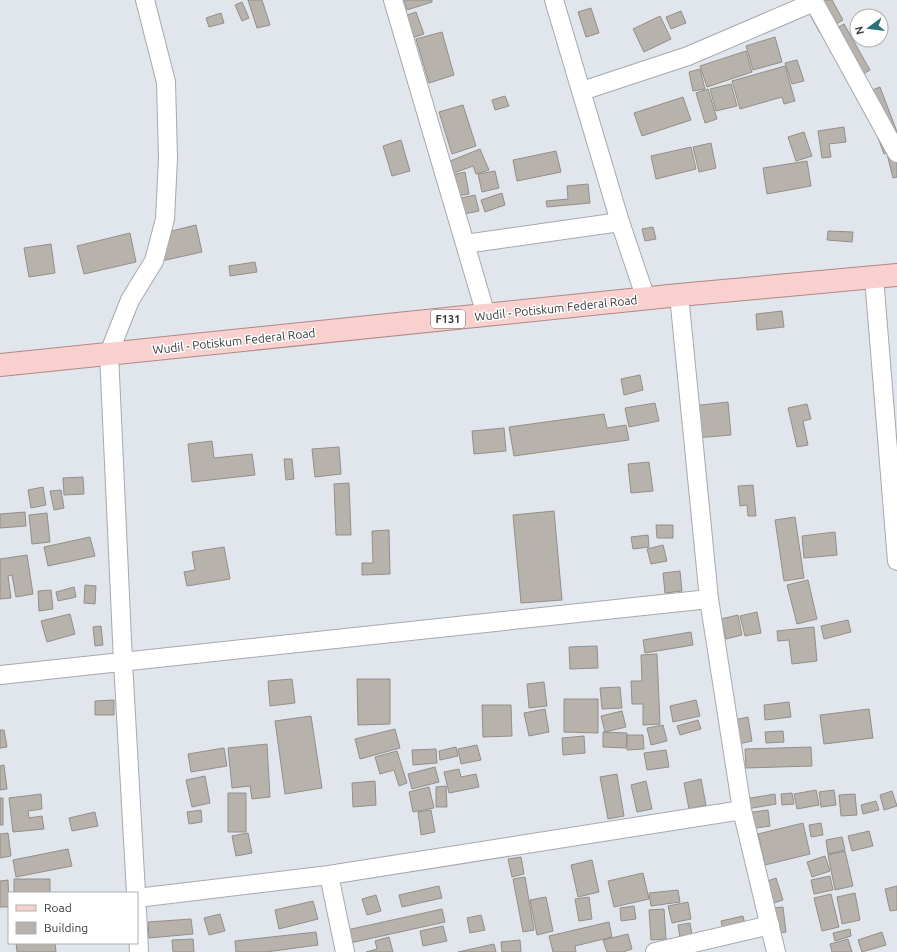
<svg xmlns="http://www.w3.org/2000/svg" width="897" height="952" viewBox="0 0 897 952" font-family="Ubuntu,sans-serif">
<style>
.building{fill:#b8b2ad;stroke:#948e89}
.lines{fill:none;stroke-linecap:round;stroke-linejoin:round}
.street-casing{stroke:#a5a9af;stroke-width:20}
.primary-casing{stroke:#b08786;stroke-width:24}
.street{stroke:#fff;stroke-width:18}
.primary{stroke:#f8d1cf;stroke-width:22}
.labels{text-anchor:middle;dominant-baseline:central;stroke-width:3;stroke-linejoin:round;paint-order:stroke}
.shield{fill:#fff;stroke:#727374;stroke-width:1}
.shield-label{font-size:11px;font-weight:bold;fill:#353739}
.street-label{font-size:12px;fill:#353739;stroke:#fff}
</style>
<rect width="100%" height="100%" fill="#e1e6ec"/>
<path class="building" d="M248 0H262L270 25 257 28Z
M404 0H432V2L407 10Z
M802 0H832L843 20 820 33Z
M242 2 249 18 242 21 235 5Z
M591 8 599 33 586 37 578 12Z
M681 11 686 23 671 29 666 17Z
M416 12 424 34 409 39 401 17Z
M221 13 224 23 209 27 206 18Z
M660 16 671 39 644 52 633 29Z
M844 24 870 70 850 82 824 35Z
M442 32 454 75 429 83 416 39Z
M775 37 782 62 753 70 746 46Z
M746 51 752 72 707 87 700 66Z
M797 60 804 81 792 84 785 63Z
M785 66 795 101 784 104 782 97 740 109 732 81Z
M700 69 705 89 693 91 689 72Z
M731 84 737 106 716 111 710 89Z
M880 87 897 132V150L884 154 862 94Z
M708 89 717 119 705 123 696 93Z
M505 96 509 106 495 110 492 100Z
M683 97 691 120 642 136 634 113Z
M463 105 476 146 452 154 439 112Z
M844 127 846 142 829 144 831 157 822 158 818 131Z
M804 132 812 156 796 161 788 137Z
M401 140 410 171 392 176 383 146Z
M711 143 716 168 699 172 693 147Z
M691 147 696 169 656 179 651 156Z
M480 149 489 170 476 174 473 166 454 173 450 161Z
M556 151 561 172 517 181 513 160Z
M897 151V177L893 178 887 154Z
M807 161 811 186 767 194 763 168Z
M495 171 499 188 482 192 478 174Z
M465 172 469 194 457 196 452 175Z
M588 184 590 203 547 207 546 201 568 199 567 186Z
M502 193 505 205 485 212 481 200Z
M475 195 479 211 459 215 456 199Z
M196 225 202 252 157 262 151 236Z
M653 227 656 239 645 241 642 229Z
M828 231 853 232 852 242 827 240Z
M130 233 136 262 84 274 77 246Z
M51 244 55 273 29 277 24 248Z
M255 262 257 272 230 276 229 266Z
M782 311 784 327 757 330 756 314Z
M640 375 643 390 624 395 621 379Z
M728 402 731 435 696 438 692 406Z
M655 403 659 421 629 427 625 408Z
M807 404 811 419 803 421 808 445 797 447 788 408Z
M604 414 607 428 626 425 629 440 514 456 509 427Z
M504 428 506 451 474 454 472 431Z
M212 441 214 458 252 454 255 475 192 482 188 444Z
M339 447 341 474 315 477 312 449Z
M284 459H292L294 479 286 480Z
M649 462 653 491 631 493 628 464Z
M83 477 84 494 64 495 63 478Z
M349 483 351 535H336L334 484Z
M753 485 756 516H748L747 505 740 506 738 486Z
M43 487 46 505 31 508 28 490Z
M61 490 64 508 54 510 50 491Z
M554 511 562 600 521 603 513 515Z
M25 512 26 526 0 528V514Z
M47 513 50 542 32 544 29 515Z
M795 517 804 578 784 581 775 520Z
M656 525H673V538H657Z
M389 530 390 574 362 575V563H373L372 531Z
M835 532 837 555 804 558 802 536Z
M648 535 649 547 633 549 631 537Z
M90 537 95 556 48 566 44 547Z
M663 545 667 561 651 564 647 549Z
M224 547 230 579 187 586 184 572 195 570 192 552Z
M27 555 33 594 16 597 12 575 8 576 11 598 0 599V559Z
M680 571 682 591 665 593 663 573Z
M808 580 817 619 797 624 787 585Z
M85 585 96 586 95 604 84 603Z
M74 587 76 597 58 601 56 592Z
M51 590 53 609 39 611 38 591Z
M757 612 761 633 745 636 740 616Z
M70 614 75 634 47 642 41 621Z
M738 615 742 635 726 639 721 619Z
M848 620 851 632 824 639 821 626Z
M101 626 103 645 95 646 93 627Z
M814 627 817 661 792 664 789 640 778 641 777 631Z
M691 632 693 645 645 653 643 640Z
M597 646 598 668 570 669 569 647Z
M657 654 660 724 643 725V704H632L631 681H642L641 655Z
M292 679 295 703 270 706 268 681Z
M357 679H390V724L358 725Z
M544 682 547 706 529 708 527 684Z
M620 687 622 708 602 709 600 688Z
M564 699H598V733L564 732Z
M114 700V715H95V701Z
M696 700 700 716 673 722 670 706Z
M789 702 791 717 765 720 764 705Z
M482 705H511L512 736 483 737Z
M545 709 549 732 529 736 524 713Z
M869 709 873 738 824 744 820 715Z
M622 711 626 727 605 732 601 716Z
M311 716 322 788 285 794 275 721Z
M748 717 752 741 738 744 734 720Z
M698 720 701 729 680 735 677 726Z
M663 725 667 741 651 745 647 728Z
M395 729 400 748 360 759 355 739Z
M0 730H4L7 747 0 748Z
M783 731 784 742 766 743 765 732Z
M603 732 627 733 626 748 603 747Z
M627 735H643L644 749 627 750Z
M584 736 585 753 563 755 562 738Z
M267 744 270 797 252 799 250 786 232 788 228 748Z
M477 745 481 760 461 764 458 749Z
M456 747 458 756 440 760 439 751Z
M811 747 812 766 746 768 745 749Z
M224 748 227 766 191 772 188 754Z
M436 749 437 763 413 765 412 750Z
M666 750 669 767 647 770 644 753Z
M397 751 407 783 399 786 394 770 380 774 375 757Z
M4 765 7 789 0 790V766Z
M435 767 439 782 412 789 408 774Z
M459 769 461 777 476 774 479 787 449 793 444 772Z
M617 774 624 816 608 819 600 777Z
M205 776 210 803 192 807 186 780Z
M701 779 706 805 689 809 684 783Z
M375 781 376 805 353 807 352 783Z
M646 781 652 809 637 812 631 785Z
M446 786 447 807H436V787Z
M429 787 434 808 413 812 409 792Z
M816 790 819 805 797 809 794 794Z
M834 790 836 805 821 807 819 792Z
M892 791 897 806 884 810 880 795Z
M228 793H246V832H228Z
M792 793 794 804 782 805 781 794Z
M41 794 42 809 28 811 29 818 42 816 44 829 13 832 9 798Z
M775 794 776 804 747 809 745 799Z
M855 794 857 815 841 816 839 795Z
M0 798H3V825H0Z
M876 801 879 810 863 814 861 805Z
M201 810 202 822 189 824 187 812Z
M431 810 435 832 421 835 418 812Z
M768 810 770 826 749 829 746 813Z
M95 812 98 826 72 831 69 818Z
M803 823 810 854 765 865 758 834Z
M821 823 823 835 811 837 809 825Z
M869 831 873 846 852 851 848 836Z
M8 833 11 856 0 858V834Z
M248 833 252 853 236 856 232 836Z
M842 837 845 850 828 854 826 840Z
M68 849 72 866 16 877 13 860Z
M845 851 853 886 835 890 828 855Z
M825 856 830 871 812 877 807 862Z
M521 857 524 874 512 877 508 859Z
M592 860 599 892 578 897 571 865Z
M643 873 649 899 614 907 608 881Z
M830 876 833 890 814 894 811 880Z
M525 877 534 930 523 932 513 879Z
M776 878 783 900 763 907 756 885Z
M14 879H50V893H14Z
M8 880 9 907H0V881Z
M439 886 442 898 402 907 399 895Z
M897 886V910L890 911 885 889Z
M678 890 680 902 651 906 649 893Z
M855 893 860 920 842 924 837 897Z
M831 894 839 927 822 931 814 898Z
M376 895 381 911 367 915 362 899Z
M546 897 553 931 537 935 530 900Z
M589 897 592 919 579 921 575 899Z
M313 901 318 919 279 929 275 910Z
M688 902 691 919 672 923 668 906Z
M634 906 636 919 621 921 620 908Z
M783 907 786 932 768 934 765 909Z
M442 909 445 922 341 945 338 932Z
M664 909 666 939 651 940 649 910Z
M220 914 225 931 209 935 204 918Z
M481 915 485 930 470 933 467 918Z
M743 916 748 937 726 942 721 921Z
M191 919 193 934 149 938 148 922Z
M609 922 612 937 575 946 576 952H553L549 936Z
M690 923 693 941 681 943 678 925Z
M443 926 447 941 423 946 420 931Z
M850 929 851 936 835 941 833 933Z
M316 932 318 945 266 952H236L235 941Z
M882 932 886 945 862 952 858 940Z
M628 934 632 949 623 952H607L603 940Z
M389 937 393 952H366L377 949 375 941Z
M193 939 194 952H173L172 940Z
M848 939 852 952H832L830 944Z
M520 940 521 952H502L501 942Z
M16 943H55L56 952H17Z
M494 944 496 952H458Z"/>
<g class="lines">
<defs>
<path id="street" d="M393 0 486 315
M554 0 620 222 646 299
M813 0 897 153
M582 91 688 56 814 2
M465 244 620 222
M874 277 897 561
M679 295 709 599 742 810 776 952
M0 675 709 599
M329 875 345 952
M136 893 123 662 109 353 130 300 154 261 165 219 168 158 166 82 145 0
M137 898 329 875 742 810
M137 909 139 952
M655 952 770 925"/>
<path id="primary" d="M0 365 679 295 897 275"/>
</defs>
<use href="#street" class="street-casing"/>
<use href="#primary" class="primary-casing"/>
<use href="#street" class="street"/>
<use href="#primary" class="primary"/>
</g>
<g class="labels">
<rect class="shield" x="431" y="310" width="34" height="18" rx="3"/>
<g class="shield-label">
<text x="448" y="319">F131</text>
</g>
<g class="street-label">
<text transform="translate(556 308) rotate(-6)">Wudil - Potiskum Federal Road</text>
<text transform="translate(234 341) rotate(-6)">Wudil - Potiskum Federal Road</text>
</g>
</g>
<rect x="8" y="892" width="130" height="52" fill="#ffffff" stroke="#aeafb0"/>
<rect x="16" y="905" width="20" height="6" fill="#f8d1cf" stroke="#aeafb0"/>
<text x="44" y="912" font-size="12" fill="#353739">Road</text>
<rect x="16" y="922" width="20" height="12" fill="#b8b2ad" stroke="#aeafb0"/>
<text x="44" y="932" font-size="12" fill="#353739">Building</text>
<g transform="translate(869 28) rotate(255)"><circle r="19" fill="#ffffff" stroke="#aeafb0"/>
<path d="M0-3L7 15L0 10L-7 15Z" fill="#297377"/>
<text y="-6" font-size="11" font-weight="bold" text-anchor="middle" fill="#353739">N</text>
</g>
</svg>
